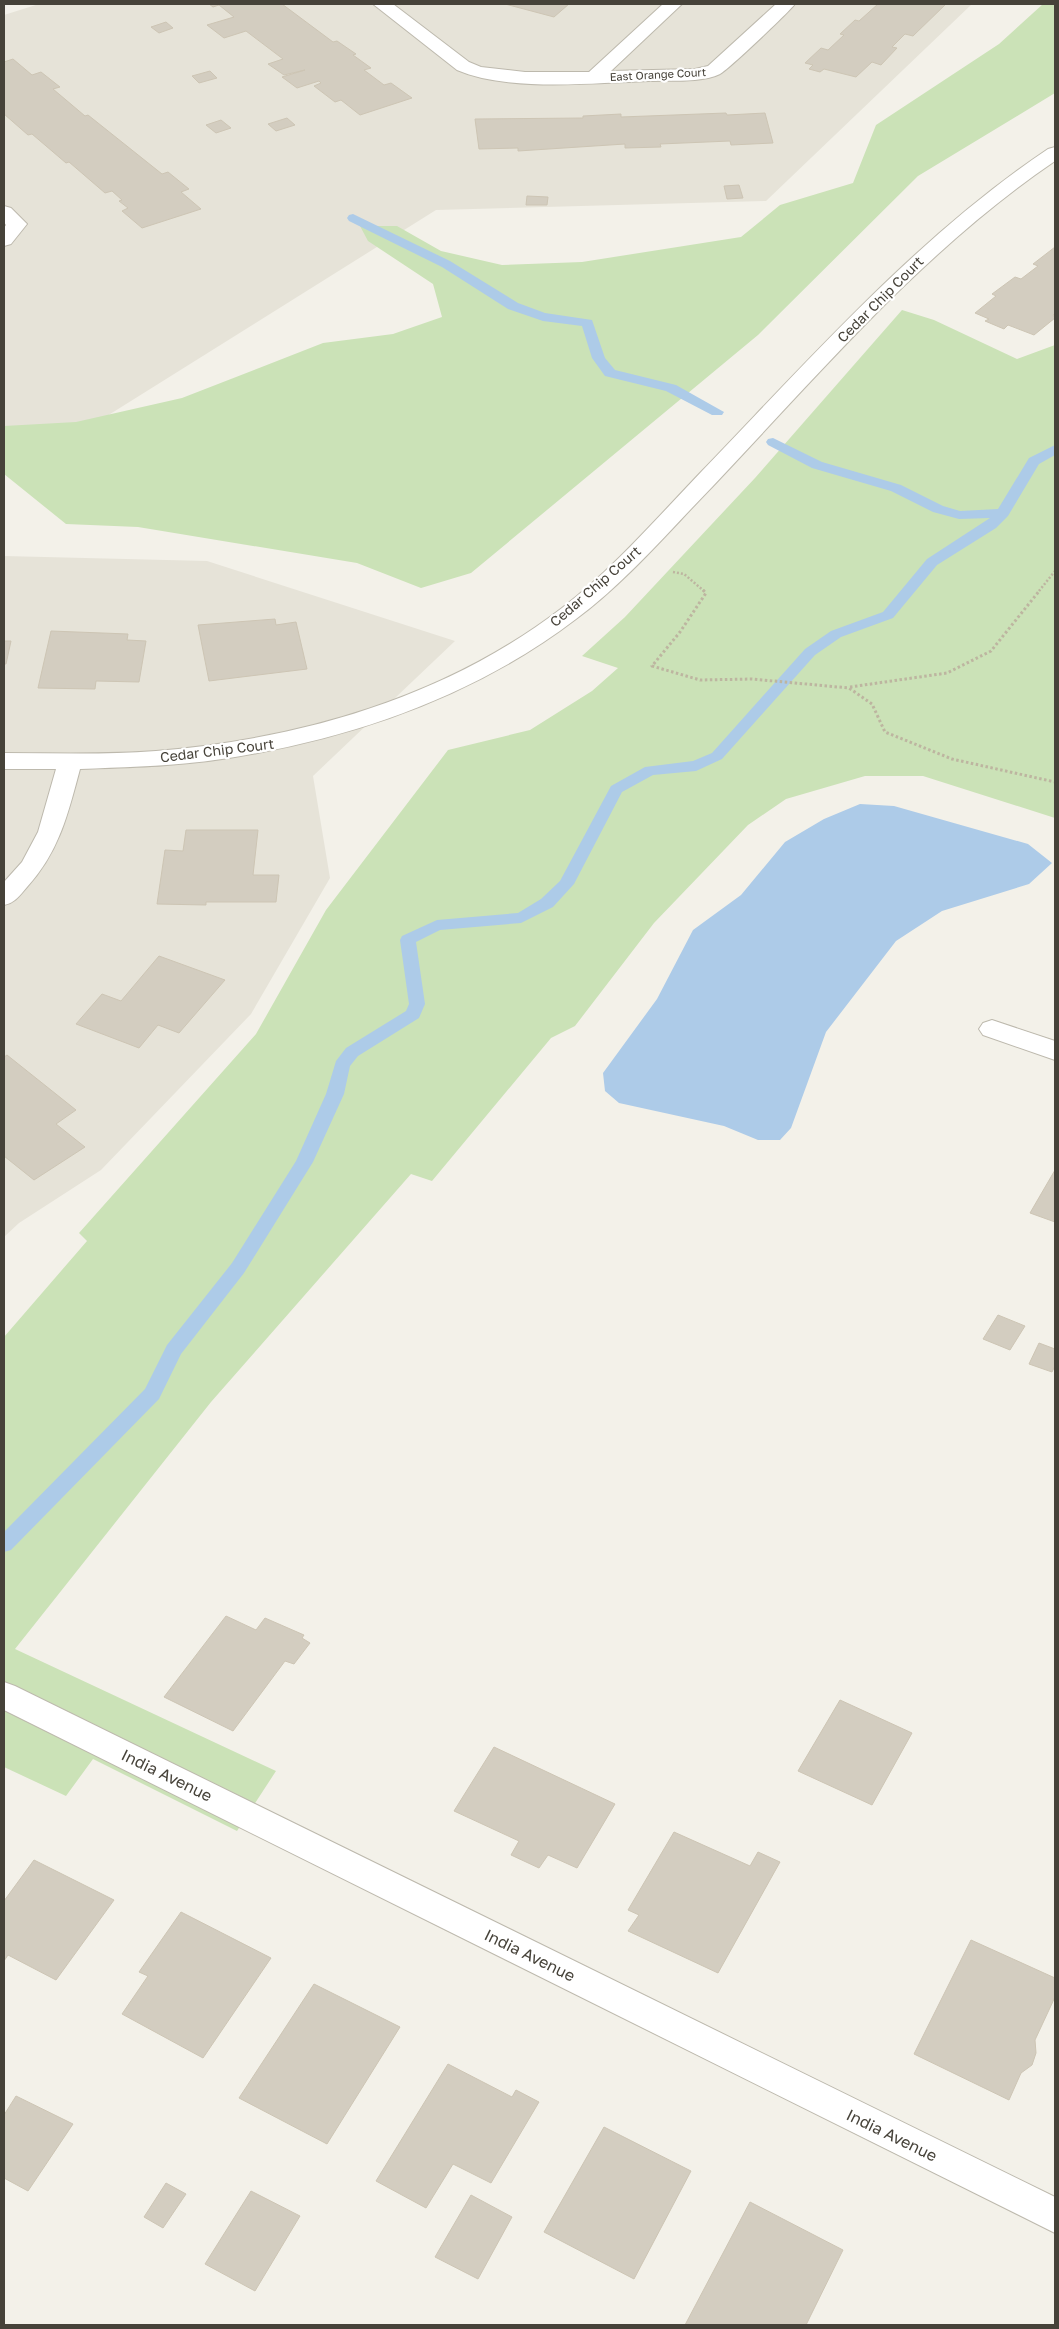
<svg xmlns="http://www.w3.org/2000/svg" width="1059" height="2329" viewBox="0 0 1059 2329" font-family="'Golos Text',sans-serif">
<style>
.residential{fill:#e6e3d8}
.green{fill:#cbe2b7}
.water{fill:#adcbe8}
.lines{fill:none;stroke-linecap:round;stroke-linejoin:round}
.stream{fill:#adcbe8;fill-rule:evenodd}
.building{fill:#d3cdc0;stroke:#cdc5b4}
.minor-casing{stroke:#bdb9ad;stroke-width:2}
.path-far1{stroke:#bdb5a0;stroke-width:2.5;stroke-dasharray:2 2;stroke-linecap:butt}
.path{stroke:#bdb5a0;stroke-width:3;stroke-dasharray:2.5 2.5;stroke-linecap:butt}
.minor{fill:#fff;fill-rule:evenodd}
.labels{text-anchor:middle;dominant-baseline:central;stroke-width:4.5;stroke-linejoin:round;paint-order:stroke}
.far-street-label{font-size:11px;fill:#464239;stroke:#fff}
.street-label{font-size:14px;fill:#464239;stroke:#fff}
.near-street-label{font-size:16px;fill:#464239;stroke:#fff}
</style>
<rect width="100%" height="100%" fill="#f3f1e9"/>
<path class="residential" d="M39 4H972L766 201 436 210 83 431 4 435V15Z
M4 556 207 561 455 641 313 776 330 878 251 1014 101 1170 19 1223 4 1237Z"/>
<path class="green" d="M1043 4H1055V93L918 176 758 335 471 573 421 588 357 563 138 527 66 524 4 474V426L76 422 182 398 323 343 393 334 442 317 433 284 368 241 360 226H397L441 251 502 265 582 262 741 237 780 205 853 183 876 125 999 44Z
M902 310 934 320 1017 359 1055 345V818L923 776H865L786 799 748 825 654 923 575 1026 551 1038 432 1181 411 1174 211 1402 15 1649 276 1771 237 1831 93 1759 66 1796 4 1767V1337L87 1241 79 1233 256 1034 326 910 448 750 530 730 592 691 618 668 582 656 625 617 755 478Z"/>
<path class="water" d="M860 804 894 806 1028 844 1052 863 1029 884 942 911 896 941 826 1032 791 1128 780 1140H758L724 1126 619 1103 605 1091 603 1073 657 999 693 930 741 895 785 842 824 819Z"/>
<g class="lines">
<path class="stream" d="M353 214 450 261 518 303 545 313 592 320 605 358 615 370 676 385 724 412 722 415H712L666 391 605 376 592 358 582 326 543 321 508 309 442 267 349 221 347 218 349 215Z
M773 438 822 462 901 485 943 506 960 511 998 509 1029 458 1055 445V455L1039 464 1008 516 996 528 937 565 893 618 841 637 815 655 722 759 696 771 653 775 622 792 574 884 553 907 521 923 440 930 416 942 425 1004 419 1018 358 1056 350 1066 344 1094 313 1162 244 1273 181 1354 159 1399 11 1550 4 1552V1532L145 1389 167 1345 232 1263 296 1161 326 1094 336 1061 346 1048 406 1011 409 1004 400 940 402 936 437 920 518 913 541 899 560 881 611 786 645 767 693 761 712 753 805 649 831 631 883 612 927 559 990 518 959 519 933 512 891 491 812 468 768 445 766 442 768 439Z"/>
</g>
<path class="building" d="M209 4H282L333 42 337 41 356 54 353 55 371 68 364 70 384 85 391 83 412 98 360 115 341 100 335 102 314 86 321 83 319 81 297 88 282 77 305 70 284 75 268 64 283 59 246 31 224 38 207 25 234 17 219 5 213 7Z
M505 4H569L554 17Z
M878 4H946L913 36 905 34 892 47 897 48 881 65 872 62 856 77 824 69 820 72 809 69 813 65 805 63 821 48 828 50 844 35 840 34 855 20 859 21Z
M166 22 173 28 159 33 151 27Z
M13 59 32 75 41 72 60 87 53 89 85 116 88 115 162 174 168 172 189 189 181 192 201 209 142 228 122 211 128 208 119 201 122 200 112 191 105 193 69 162 66 163 32 134 28 135 4 114V62Z
M210 71 217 78 199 83 192 76Z
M726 113 727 115 765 113 773 143 731 145 730 141 660 144 661 147 625 148V144L518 151V148L479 149 475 119 583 118V116L621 114V117Z
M287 118 295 125 276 131 268 124Z
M221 120 231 128 216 133 206 125Z
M739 185 743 198 727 199 724 186Z
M527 196 548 197 547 205H526Z
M1055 247V313L1053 315 1055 318 1034 335 1008 325 1004 329 985 321 989 319 975 313 996 296 992 294 1015 277 1021 279 1038 266 1033 264Z
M275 619 276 625 296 622 307 669 209 681 198 625Z
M51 631 128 634 127 640 146 641 139 682 96 681 95 689 38 688Z
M4 641H11L6 664H4Z
M186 830H258L253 875H279L276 902H206V905L157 904 165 850 183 851Z
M159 956 225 980 179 1033 158 1025 139 1048 76 1024 102 994 121 1001Z
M7 1055 76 1110 56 1124 85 1147 34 1180 4 1156V1057Z
M1055 1170V1222L1030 1213Z
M998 1315 1025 1326 1010 1350 983 1339Z
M1039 1343 1055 1349V1366L1052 1372 1029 1364Z
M226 1616 256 1630 265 1618 304 1635 302 1638 310 1643 294 1664 285 1661 233 1731 164 1697Z
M840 1700 912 1733 872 1805 798 1771Z
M494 1747 615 1804 577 1868 548 1855 539 1868 511 1855 519 1841 454 1811Z
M674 1832 750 1866 758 1852 780 1862 718 1973 628 1931 639 1915 628 1910Z
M34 1860 114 1900 56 1980 8 1955 4 1961V1901Z
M181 1912 271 1958 203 2058 122 2014 148 1976 139 1972Z
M971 1940 1055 1978V1997L1035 2040 1036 2053 1032 2065 1021 2073 1009 2100 914 2054Z
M314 1984 400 2027 327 2144 239 2098Z
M448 2064 512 2097 516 2090 539 2102 491 2183 453 2164 426 2208 376 2181Z
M16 2096 73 2124 28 2191 4 2178V2115Z
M604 2127 691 2171 634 2279 544 2232Z
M166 2183 186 2194 163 2228 144 2217Z
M251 2191 300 2216 255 2291 205 2264Z
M471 2195 512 2217 478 2279 435 2257Z
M750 2202 843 2250 806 2325H685Z"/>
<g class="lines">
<defs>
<path id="minor" d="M373 4H393L469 62 481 67 525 72H589L663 4H682L611 71 695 69 708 66 776 4H795C788 13 729 69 720 74 702 83 669 80 649 81 592 83 508 92 457 70Z
M1055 147V161C924 250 821 372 713 486 669 531 627 581 576 619 475 696 354 738 229 758 180 766 130 767 80 769 68 814 59 852 27 887 20 895 15 903 4 905V882L22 862 38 832 56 769H4V753C54 753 105 755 156 751 300 739 445 698 562 608 613 569 657 518 702 471 812 357 916 238 1048 149Z
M4 206 11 208 27 224 11 244 4 246V228L6 225 4 222Z
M992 1020 1055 1041V1060L983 1035 979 1029 983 1023Z
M4 1682 15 1686 1055 2197V2233L4 1710Z"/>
</defs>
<use href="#minor" class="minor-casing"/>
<path class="path-far1" d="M673 572 684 574 704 591
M1039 591 1055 571"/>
<path class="path" d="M703 590 706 593 680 632 652 666 700 680 752 679 849 688 872 704 885 732 952 759 1055 782
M850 687 947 673 991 651 1040 590"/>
<use href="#minor" class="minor"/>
</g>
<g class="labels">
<g class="far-street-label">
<text transform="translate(658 74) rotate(-3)">East Orange Court</text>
</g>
<g class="street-label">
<text transform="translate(880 299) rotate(-45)">Cedar Chip Court</text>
<text transform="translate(595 586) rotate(-41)">Cedar Chip Court</text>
<text transform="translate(217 750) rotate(-7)">Cedar Chip Court</text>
</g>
<g class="near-street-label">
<text transform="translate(167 1775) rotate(26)">India Avenue</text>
<text transform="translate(530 1955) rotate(26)">India Avenue</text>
<text transform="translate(892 2135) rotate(26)">India Avenue</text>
</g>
</g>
<rect width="1059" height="2329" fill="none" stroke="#464239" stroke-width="10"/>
</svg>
